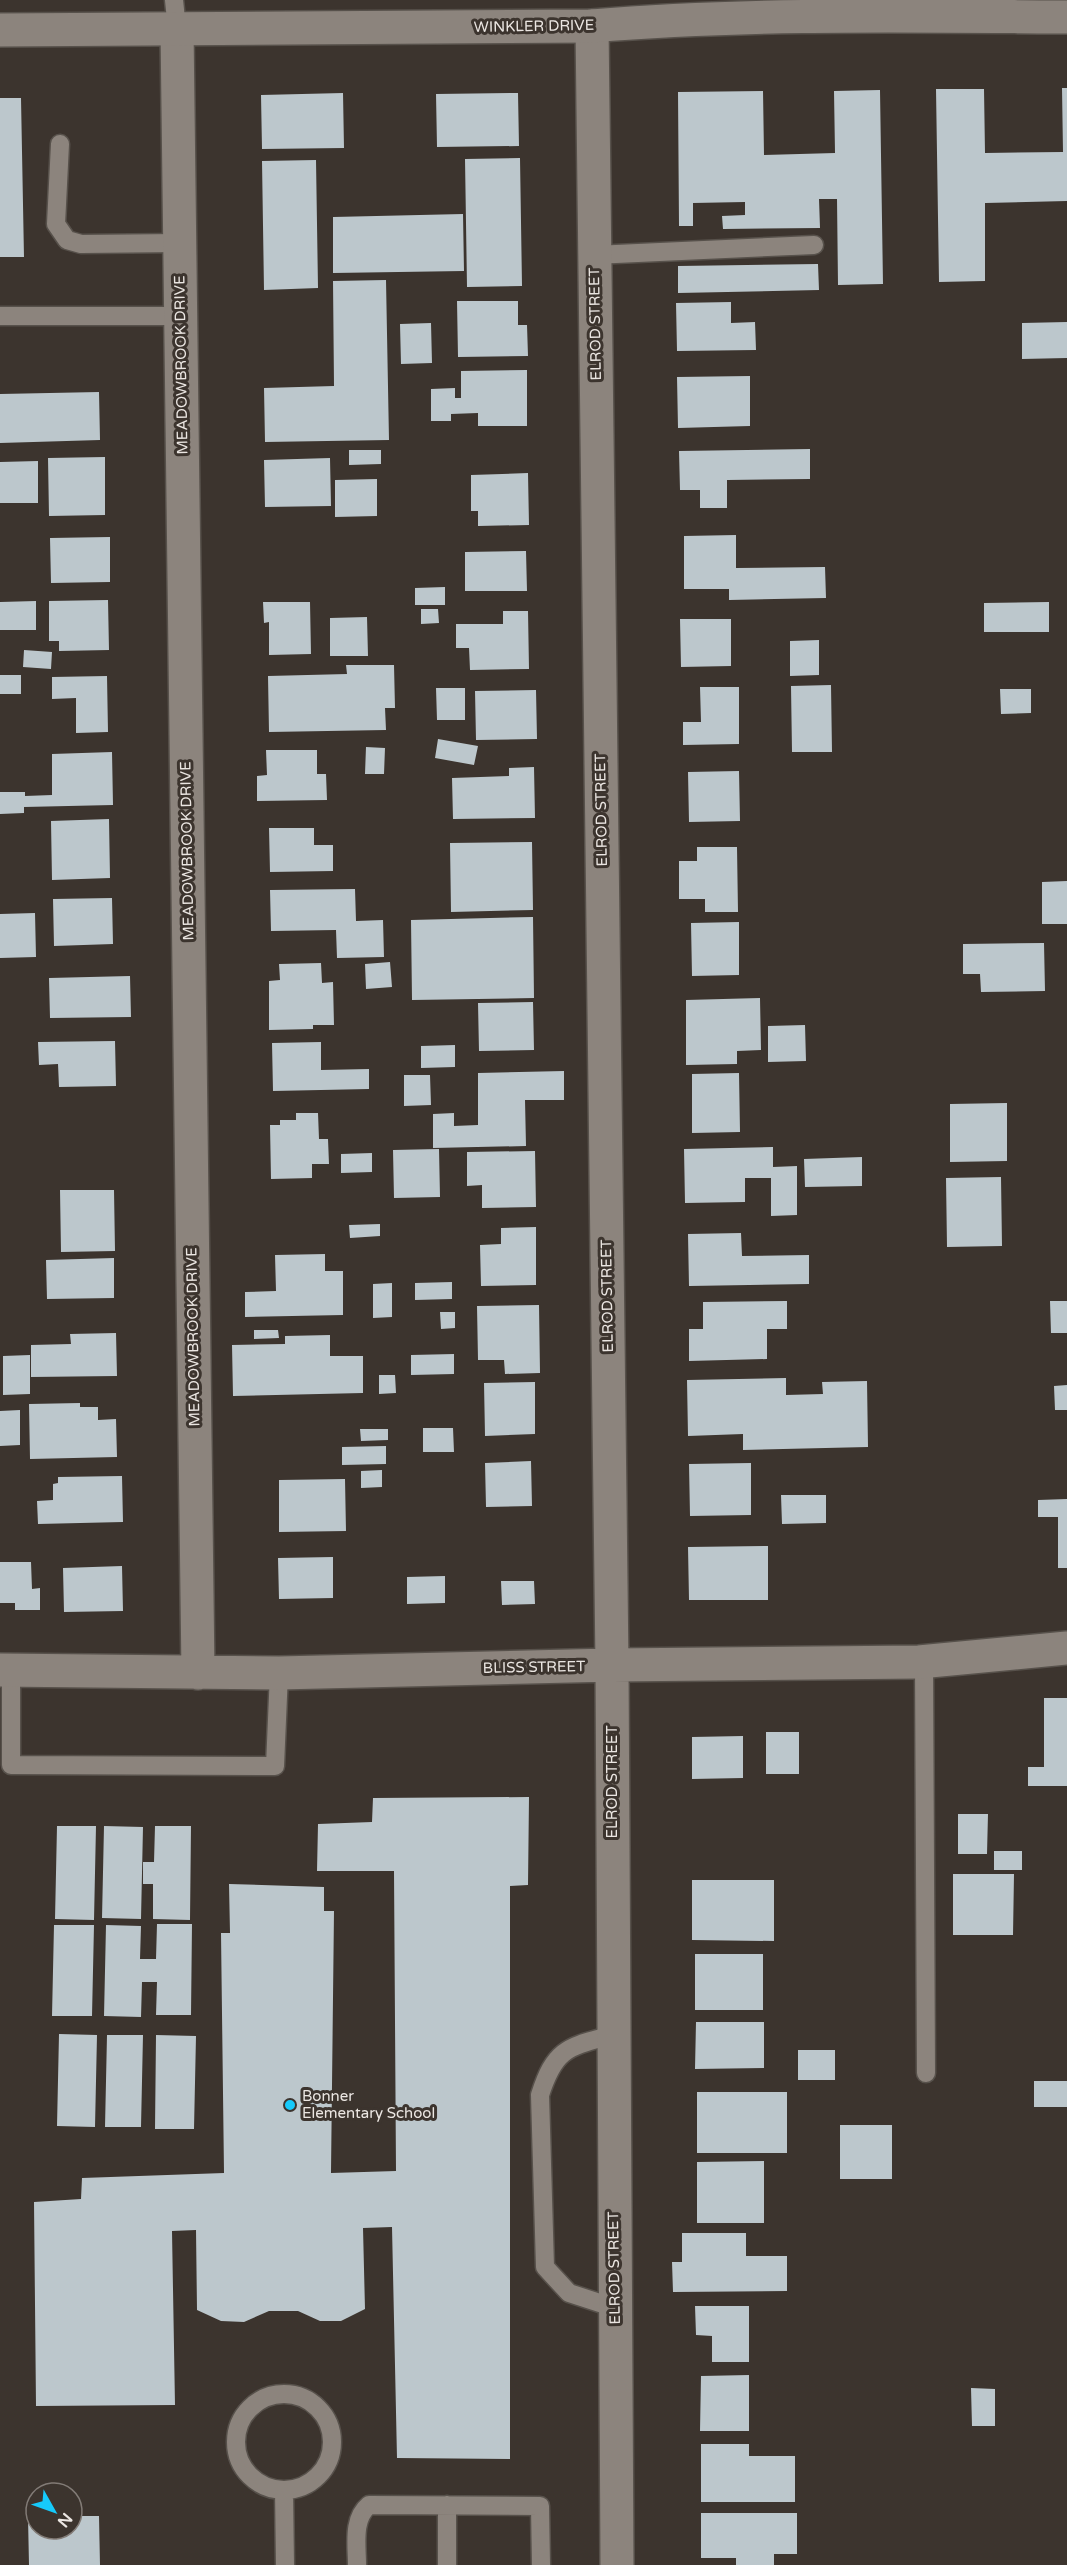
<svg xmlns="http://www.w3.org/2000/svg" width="1067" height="2565" viewBox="0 0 1067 2565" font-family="'Varela Round',sans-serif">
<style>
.building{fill:#bcc7cc}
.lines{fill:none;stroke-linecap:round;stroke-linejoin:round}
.lane-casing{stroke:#57514b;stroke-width:21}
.street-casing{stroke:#57514b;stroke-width:36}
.secondary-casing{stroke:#57514b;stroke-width:36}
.lane{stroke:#8c847d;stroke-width:18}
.street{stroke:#8c847d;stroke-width:33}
.secondary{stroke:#8c847d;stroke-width:33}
.poi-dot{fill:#16cafb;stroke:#3c342e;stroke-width:2}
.labels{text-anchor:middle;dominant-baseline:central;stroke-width:6;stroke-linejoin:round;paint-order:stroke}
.street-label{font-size:15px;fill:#ebe6e2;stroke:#3c342e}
.poi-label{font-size:15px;fill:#ebe6e2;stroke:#3c342e;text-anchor:start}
</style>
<rect width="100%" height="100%" fill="#3c342e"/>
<path class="building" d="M1062 88H1067V201L985 203V281L939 282 936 89H984L985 153 1063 152Z
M880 90 883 284 838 285 837 199H819L820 228 723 229 722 216 745 215V202L693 203V226H679L678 92 763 91 764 155 835 153 834 91Z
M343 93 344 148 262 149 261 95Z
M518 93 519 146 437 147 436 94Z
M0 98H21L24 257H0Z
M520 158 522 286 467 287 465 159Z
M316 160 318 288 264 290 262 161Z
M463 214 464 271 333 273V217Z
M818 264 819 290 678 293V266Z
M386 280 389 440 265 442 264 388 334 386 333 281Z
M457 301H518V325H527L528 356 458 357Z
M731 302V323L755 322 756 350 677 351 676 303Z
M1067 322V358L1022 359V323Z
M431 323 432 363 401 364 400 324Z
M527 370V426H478V413L451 414V421H431V389L455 388V398H461V371Z
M750 376V426L678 428 677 377Z
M99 392 100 440 0 443V394Z
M810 449V479L727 480V508H700V490H680L679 451Z
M349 450H381V464L349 465Z
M105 457V515L49 516 48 458Z
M330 458 331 506 265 507 264 460Z
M38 461V503H0V462Z
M528 473 529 525 478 526V511H471V475Z
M377 479V516L335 517V480Z
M736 535V568L825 567 826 598 729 600V589H684V536Z
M110 537V582L51 583 50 538Z
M526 551 527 591H465V552Z
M445 587V605H415V588Z
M108 600 109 650 59 651V641H49V601Z
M36 601V630H0V602Z
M263 602H310L311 654 269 655V622L264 623Z
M1049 602V632H984V603Z
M421 609H438L439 623 421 624Z
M503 611H528L529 669 470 670 469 648H456V624H503Z
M367 617 368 656H330V618Z
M680 619H731V666L681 667Z
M819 640V675L790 676V641Z
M24 650 52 652 51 669 23 667Z
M346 665H394L395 708H385L386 730 269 732 268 676 347 674Z
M0 675H21V694H0Z
M107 676 108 732 76 733V698L52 699V677Z
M831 685 832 752H792L791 686Z
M700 687H739V744L683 745V722H701Z
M436 688H465V720H437Z
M1000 689H1031V713L1001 714Z
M536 690 537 739 476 740 475 691Z
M438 739 478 746 474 765 435 758Z
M366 747 385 748 384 774H365Z
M266 750H317V774H326L327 800 257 801V776L267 775Z
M112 752 113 805 24 807V813L0 814V792H25V796L52 795V754Z
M534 767 535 818 453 819 452 778 509 776V768Z
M739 771 740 821 689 822 688 772Z
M109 819 110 878 52 880 51 821Z
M269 828H314V845H333V871L270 872Z
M532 842 533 910 451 912 450 843Z
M697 847H737L738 912H705V899H679V861H697Z
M1067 881V924H1042V882Z
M355 889 356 921 383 920 384 957 337 958 336 930 271 931 270 890Z
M112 898 113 944 54 946 53 899Z
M35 913 36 957 0 958V914Z
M533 917 534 998 412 1000 411 920Z
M739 922V975L692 976 691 923Z
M1044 943 1045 991 981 992 980 974H963V944Z
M390 962 392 987 366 989 365 964Z
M321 963 322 983 333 982 334 1025H313V1029L269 1030V981L280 980 279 964Z
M130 976 131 1017 50 1018 49 978Z
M760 998 761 1050 737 1051V1064L686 1065V1000Z
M533 1002 534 1050 479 1051 478 1003Z
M805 1025 806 1061 768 1062V1026Z
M115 1041 116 1086 59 1087 58 1064 39 1065 38 1042Z
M321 1042V1070L369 1069V1089L273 1091 272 1043Z
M455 1045V1067L421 1068V1046Z
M564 1071V1100H525L526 1146 433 1148V1114L454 1113V1126L478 1125V1073Z
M739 1073 740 1132 692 1133V1074Z
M404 1075H430L431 1105 404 1106Z
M1007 1103V1161L950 1162V1104Z
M296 1113H318L319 1139H328L329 1164H312V1178L271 1179 270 1125H280V1120H296Z
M773 1147V1167L797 1166V1215L771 1216V1178H745V1202L685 1203 684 1149Z
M439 1149 440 1197 394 1198 393 1150Z
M535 1151 536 1207 482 1208V1185L467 1186V1152Z
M372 1153V1172L341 1173V1154Z
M862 1157V1186L805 1187 804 1159Z
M1001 1177 1002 1246 947 1247 946 1178Z
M60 1190H114L115 1251 61 1252Z
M380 1224V1236L350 1238 349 1225Z
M536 1227V1285L481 1286 480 1245 501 1244V1228Z
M741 1233 742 1256 809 1255V1284L689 1286 688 1234Z
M325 1254V1271H343V1315L245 1317V1292L276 1291 275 1255Z
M114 1258V1298L47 1299 46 1260Z
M452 1282V1299L415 1300V1283Z
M392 1283V1317L373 1318V1284Z
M787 1301V1329H767V1359L689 1361V1329H703V1302Z
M1050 1301H1067V1333H1051Z
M539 1305 540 1373 505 1374 504 1360H478L477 1306Z
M440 1312H455V1328L441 1329Z
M254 1330H278L279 1338 254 1339Z
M116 1333 117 1376 31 1377V1345L71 1344 70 1334Z
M330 1335V1356H363V1393L233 1396 232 1345 285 1344V1336Z
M454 1354V1374L411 1375V1355Z
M30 1355V1394L3 1395V1356Z
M379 1375H395L396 1393 379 1394Z
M786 1378V1395L823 1394 822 1382 867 1381 868 1447 743 1450V1434L688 1436 687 1380Z
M535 1382V1434L485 1436 484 1383Z
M1067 1385V1410H1055L1054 1386Z
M80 1403V1407H98V1420L116 1419 117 1457 30 1459 29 1404Z
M20 1410V1445L0 1446V1411Z
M423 1428H453L454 1452H423Z
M360 1429H388V1440L361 1441Z
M386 1446V1464L342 1465V1447Z
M531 1461 532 1506 486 1507 485 1463Z
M751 1463V1515L690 1516 689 1464Z
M382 1470V1487L361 1488V1471Z
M122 1476 123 1522 38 1524 37 1501 53 1500V1484L58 1483V1477Z
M345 1479 346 1531 279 1532V1480Z
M781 1495H826V1523L782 1524Z
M1067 1499V1568H1058V1517H1038V1500Z
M768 1546V1600H689L688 1547Z
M333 1557V1598L279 1599 278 1558Z
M0 1562H31L32 1589 40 1588V1610H15V1603H0Z
M122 1566 123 1611 64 1612 63 1568Z
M445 1576V1603L407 1604V1577Z
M501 1581H534L535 1604 502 1605Z
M1044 1698H1067V1786H1028V1767H1044Z
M766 1732H799V1774H766Z
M743 1736V1778L692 1779V1737Z
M529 1797 528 1885 510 1886V2459L397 2458 392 2227 363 2228 365 2309 341 2321H320L298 2311H269L244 2322 221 2321 197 2310 196 2230 172 2231 175 2405 36 2406 34 2202 81 2199 82 2178 224 2173 221 1933H230L229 1884 324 1887V1911H334L331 2173 396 2171 394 1871H317L318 1824 372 1822 373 1798Z
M958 1814H988L987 1854H958Z
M57 1826H96L94 1920 55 1919Z
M104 1826 143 1827 141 1919 102 1918Z
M155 1826H191L190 1920 153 1919V1884H143V1862H154Z
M994 1851H1022V1870H994Z
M953 1874H1014L1013 1935H953Z
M692 1880H774V1941L692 1940Z
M157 1924H192L191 2015H156L157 1982H142L141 2017 104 2016 106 1925 141 1926 140 1959H156Z
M54 1925H94L92 2016H52Z
M695 1954H763V2010H695Z
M696 2022H764V2068L695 2069Z
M59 2034 97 2035 95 2127 57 2126Z
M107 2035H143L141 2127H105Z
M156 2035 196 2036 194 2129H155Z
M798 2050H835V2080H798Z
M1034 2081H1067V2107H1034Z
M697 2092H787V2153H697Z
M840 2125H892V2179H840Z
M764 2161V2223H697V2162Z
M682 2233H746V2256H787V2291L673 2292 672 2262H682Z
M695 2306H749V2362H712V2336L696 2335Z
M749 2375V2431H700L701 2376Z
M971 2388 995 2389V2426H972Z
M701 2444H749V2456H795V2502H701Z
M701 2513H797V2554H774V2565H736V2558H701Z
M72 2516H99L100 2565H29L28 2517H36V2529H72Z"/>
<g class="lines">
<defs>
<path id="lane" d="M174 0 177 29
M60 144 56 224 67 240 81 244 179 243
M594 255 814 245
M0 316H180
M924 1662 926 2073
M11 1670V1765L275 1766 279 1673
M612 2035C568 2047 555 2048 540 2095L545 2267 569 2293 615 2308
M236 2442a48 48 0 1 1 96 0a48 48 0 1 1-96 0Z
M284 2490 285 2565
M357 2565C357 2545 352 2519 369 2505L540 2506 541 2565
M447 2565V2505"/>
<path id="street" d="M592 26 612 1665 617 2565
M177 29 198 1673
M0 1670 279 1673 612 1665 919 1662 1067 1648"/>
<path id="secondary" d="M0 30 592 26C749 13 909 16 1067 17"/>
</defs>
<use href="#lane" class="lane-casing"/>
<use href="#street" class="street-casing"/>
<use href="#secondary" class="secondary-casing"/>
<use href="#lane" class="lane"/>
<use href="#street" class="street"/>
<use href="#secondary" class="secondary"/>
</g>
<circle class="poi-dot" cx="290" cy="2105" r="6"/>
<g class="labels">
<g class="street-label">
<text transform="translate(534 26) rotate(-1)">WINKLER DRIVE</text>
<text transform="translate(595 324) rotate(-91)">ELROD STREET</text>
<text transform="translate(181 365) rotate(-91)">MEADOWBROOK DRIVE</text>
<text transform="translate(601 810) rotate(-91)">ELROD STREET</text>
<text transform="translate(187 851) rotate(-91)">MEADOWBROOK DRIVE</text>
<text transform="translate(607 1296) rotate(-91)">ELROD STREET</text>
<text transform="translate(193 1337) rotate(-91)">MEADOWBROOK DRIVE</text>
<text transform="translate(534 1667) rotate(-1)">BLISS STREET</text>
<text transform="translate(612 1782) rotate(-90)">ELROD STREET</text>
<text transform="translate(614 2268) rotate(-91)">ELROD STREET</text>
</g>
<g class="poi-label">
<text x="302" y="2096">Bonner<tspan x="302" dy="17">Elementary School</tspan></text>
</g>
</g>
<g transform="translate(54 2511) rotate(130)"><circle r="28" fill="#3c342e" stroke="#827b76" stroke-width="1.5"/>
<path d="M0-4.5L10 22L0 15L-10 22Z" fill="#16cafb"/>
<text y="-9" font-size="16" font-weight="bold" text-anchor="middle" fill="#ebe6e2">N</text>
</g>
</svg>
